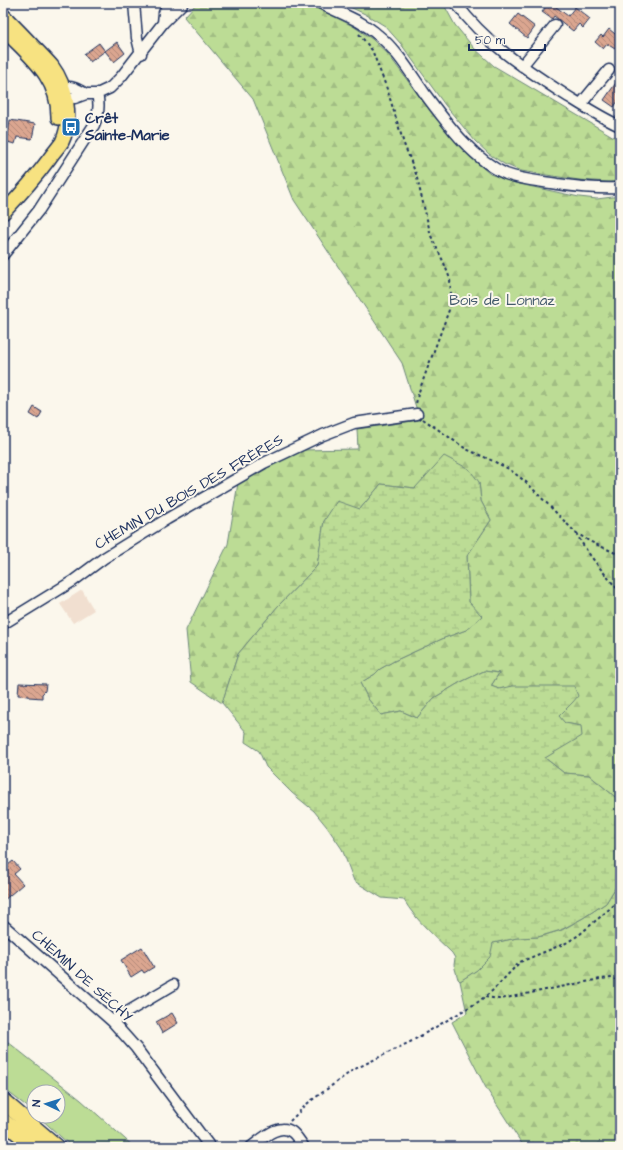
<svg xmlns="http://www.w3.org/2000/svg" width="623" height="1150" viewBox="0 0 623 1150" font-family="'Architects Daughter',sans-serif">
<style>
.built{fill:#f1dfd0}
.grass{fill:#bcdc95;stroke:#6c867a}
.forest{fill:url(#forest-firs);stroke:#6c867a}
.wetland{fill:url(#wetland-marsh);stroke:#6c867a}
.building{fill:url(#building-back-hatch);stroke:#1b2f5e}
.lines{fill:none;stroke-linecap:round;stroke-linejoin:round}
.minor-casing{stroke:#1b2f5e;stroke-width:13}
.major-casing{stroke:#1b2f5e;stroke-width:16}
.highway-casing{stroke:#1b2f5e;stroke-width:18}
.path{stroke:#1b2f5e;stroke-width:2;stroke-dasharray:3 3;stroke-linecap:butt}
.minor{stroke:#fbf7ec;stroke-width:10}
.major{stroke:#f7e281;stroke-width:13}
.highway{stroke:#f7e281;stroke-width:15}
.labels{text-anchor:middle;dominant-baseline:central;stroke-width:4;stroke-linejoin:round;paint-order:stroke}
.poi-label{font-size:15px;font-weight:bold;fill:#1b2f5e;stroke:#fbf7ec;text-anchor:start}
.park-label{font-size:15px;fill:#435a6c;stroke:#fbf7ec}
.street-label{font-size:15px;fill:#1b2f5e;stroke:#fbf7ec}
</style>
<defs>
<pattern id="forest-firs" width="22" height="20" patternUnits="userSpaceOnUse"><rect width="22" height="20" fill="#bcdc95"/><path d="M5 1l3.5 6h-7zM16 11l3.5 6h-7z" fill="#a1bd83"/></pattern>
<pattern id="wetland-marsh" width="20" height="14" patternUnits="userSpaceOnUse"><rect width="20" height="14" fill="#bcdc95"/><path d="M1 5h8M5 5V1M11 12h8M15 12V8" fill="none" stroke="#a1bd83"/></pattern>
<pattern id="building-back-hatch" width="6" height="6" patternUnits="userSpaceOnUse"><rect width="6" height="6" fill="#dba690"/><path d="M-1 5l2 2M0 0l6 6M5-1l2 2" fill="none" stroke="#b18879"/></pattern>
</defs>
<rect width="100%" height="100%" fill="#fbf7ec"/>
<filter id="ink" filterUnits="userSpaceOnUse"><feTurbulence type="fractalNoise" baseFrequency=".025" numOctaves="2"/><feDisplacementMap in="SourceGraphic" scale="8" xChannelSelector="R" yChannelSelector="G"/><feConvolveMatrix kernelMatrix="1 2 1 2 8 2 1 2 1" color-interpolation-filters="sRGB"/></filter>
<g filter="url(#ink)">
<path class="built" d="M82 590 94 610 73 623 60 604Z"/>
<path class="grass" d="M3 1038 81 1100 134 1147H72L38 1116H58V1092H34V1112L3 1088Z"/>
<path class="forest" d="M197 3H307L353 26 372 39 388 54 433 115 465 152 490 174 515 183 579 197 597 199 620 196V801L589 775 564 773 545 758 581 726 565 723 558 716 573 702 513 686 499 689 491 686 499 673 484 671 459 683 434 698 417 718 401 711 381 715 368 699 360 683 375 674 380 669 394 661 444 638 466 630 469 602 467 556 491 520 481 501 479 482 415 488 381 484 360 509 324 521 317 566 278 606 238 654 222 703 191 682 186 630 228 544 238 483 301 450 358 449 357 429 420 420 402 363 294 200 253 99 184 17Z
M341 3H443L455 25 474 48 494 66 614 137 620 139V181L609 182 579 180 521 171 504 164 489 154 475 141 445 105 401 44 385 26 365 14Z
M620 880V1147H524L486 1088 452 1022 467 1013 460 981 477 970 493 943 517 938 538 937 562 930 583 918 606 903Z"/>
<path class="wetland" d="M444 456 469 469 479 482 481 501 491 520 467 556 469 602 482 616 466 630 444 638 394 661 380 669 375 674 360 683 368 699 381 715 401 711 417 718 434 698 459 683 484 671 499 673 491 686 499 689 513 686H574L578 696 573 702 559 716 565 723 581 726 582 736 545 758 564 773 589 775 620 801V880L606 903 583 918 561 930 538 937 517 938 493 943 490 957 477 970 460 981 458 979 454 965 455 958 452 953C435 936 416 921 404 900L382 898 354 881 342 849 327 827 314 811 292 793 266 767 259 751 245 742 246 732 222 703 238 654 278 606 317 566 324 521 337 501 360 509 381 484 415 488Z"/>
<path class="building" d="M549 3H551L568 16 575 7 590 19 583 28 579 24 573 31 554 16 552 19 542 12Z
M518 14 535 27 527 38 510 24Z
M609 29 620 38V43L615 49 607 44 603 49 595 42 601 35 603 37Z
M117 42 125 53 114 62 105 51Z
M99 43 105 51 90 62 84 54Z
M620 77V98L614 107 604 100Z
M10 120 35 124 32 139 17 137 15 144 7 142Z
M34 407 42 412 38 419 30 414Z
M19 683 46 684 45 691 42 694V698L29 697V696L18 695Z
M13 861 20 869 14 874 23 884 3 901V869Z
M142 947 154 967 144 973 142 970 131 977 121 960Z
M172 1013 178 1023 162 1033 156 1022Z"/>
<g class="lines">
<defs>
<path id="minor" d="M134 3 137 38 141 54
M320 3C339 13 361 20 378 35 397 50 411 74 425 94 446 122 473 160 506 174 522 180 540 181 557 184 578 187 598 189 620 188
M456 3C484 42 524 68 564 94 582 105 600 117 620 126
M163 23 164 13 168 3
M522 66 555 25
M56 91C70 84 74 87 86 94
M60 97 75 98 86 94H97L110 88 121 77 163 23 183 3
M581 104 609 70
M3 255 39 210 94 125C99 114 100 105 97 94
M3 624 73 581 104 558 167 519 264 463 323 435 354 423 417 414
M3 925 112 1021 136 1048 210 1147
M112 1021 173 985
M251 1147C262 1139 279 1122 292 1132 297 1136 300 1142 304 1147"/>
<path id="major" d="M3 15C13 25 23 35 33 46 39 52 46 59 52 66 67 86 73 119 62 142 58 148 53 153 49 159 35 178 19 196 3 213
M3 29C29 56 59 77 58 118"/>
<path id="highway" d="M3 1101 57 1147
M3 1121 35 1147"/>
</defs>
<use href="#minor" class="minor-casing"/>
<use href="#major" class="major-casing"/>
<use href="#highway" class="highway-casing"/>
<path class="path" d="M359 34 372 50 387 89 404 144 416 174 431 236 444 263 450 279 451 294 449 310 418 394 416 404
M423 419 466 449 493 461 509 469 526 482 575 532 589 541 620 555
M576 533C588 555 604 573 620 592
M485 997 499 999 506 998 600 979 612 978 620 980
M290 1121 308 1103 353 1070 412 1041 478 1002 492 991 520 962 566 943 579 935 620 900"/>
<use href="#minor" class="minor"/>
<use href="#major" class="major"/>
<use href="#highway" class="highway"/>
</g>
</g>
<defs>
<symbol id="bus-square" viewBox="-11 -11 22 22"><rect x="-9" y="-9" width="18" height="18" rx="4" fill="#1f6fb2" stroke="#fbf7ec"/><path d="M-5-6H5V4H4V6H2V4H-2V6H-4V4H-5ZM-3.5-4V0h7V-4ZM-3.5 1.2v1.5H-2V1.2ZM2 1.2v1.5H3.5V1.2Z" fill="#fff"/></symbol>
</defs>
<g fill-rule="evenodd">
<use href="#bus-square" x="60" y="116" width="22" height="22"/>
</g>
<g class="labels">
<g class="poi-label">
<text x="85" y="118">Crêt<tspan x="85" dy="17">Sainte-Marie</tspan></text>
</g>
<g class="park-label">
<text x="502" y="300">Bois de Lonnaz</text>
</g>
<g class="street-label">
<text transform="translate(189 492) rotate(-30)">CHEMIN DU BOIS DES FRÈRES</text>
<text transform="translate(82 976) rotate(42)">CHEMIN DE SÉCHY</text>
</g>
</g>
<rect width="623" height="1150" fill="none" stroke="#fbf7ec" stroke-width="16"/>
<rect x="8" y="8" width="607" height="1134" fill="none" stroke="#1b2f5e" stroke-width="1.5" filter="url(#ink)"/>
<g transform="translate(46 1104) rotate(274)"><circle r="19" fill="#fbf7ec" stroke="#a1a7b3"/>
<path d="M0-3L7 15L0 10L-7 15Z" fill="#1f6fb2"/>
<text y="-6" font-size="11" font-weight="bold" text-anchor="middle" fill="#1b2f5e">N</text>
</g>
<path d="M469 44v6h76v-6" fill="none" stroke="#1b2f5e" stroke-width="2"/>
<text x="475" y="44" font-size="12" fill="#1b2f5e" stroke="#fbf7ec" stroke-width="3" paint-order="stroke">50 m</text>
</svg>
